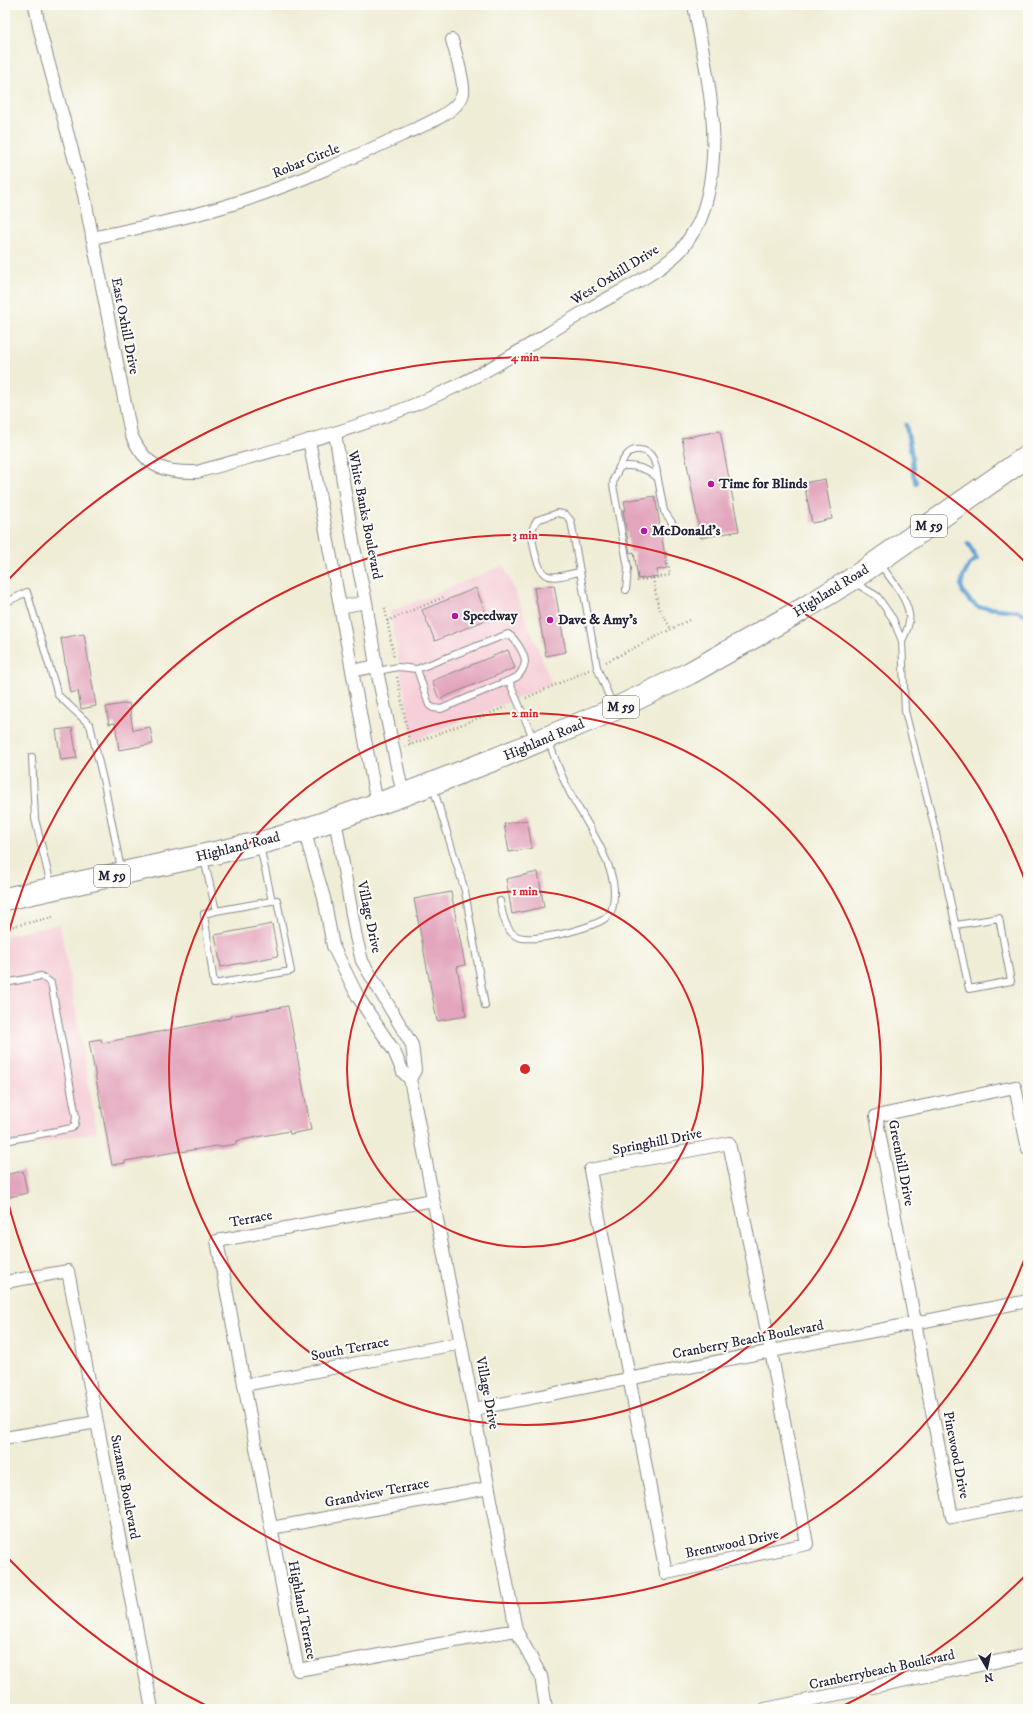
<svg xmlns="http://www.w3.org/2000/svg" width="1033" height="1714" viewBox="0 0 1033 1714" font-family="'IM FELL DW Pica',serif">
<style>
.built{fill:#f6cfd8}
.lines{fill:none;stroke-linecap:round;stroke-linejoin:round}
.stream{stroke:#60a0d3;stroke-width:4.5}
.building{fill:#e3a5bd}
.lane-casing{stroke:#898889;stroke-width:8}
.street-casing{stroke:#898889;stroke-width:14}
.highway-casing{stroke:#898889;stroke-width:24}
.path{stroke:#898889;stroke-width:2.5;stroke-dasharray:1 3;stroke-linecap:butt}
.lane{stroke:#fff;stroke-width:6}
.street{stroke:#fff;stroke-width:12}
.highway{stroke:#fff;stroke-width:22}
.ring{fill:none;stroke:#d62828;stroke-width:2}
.poi-dot{fill:#b5179e;stroke:#fdfcf7;stroke-width:1.5}
.labels{text-anchor:middle;dominant-baseline:central;stroke-width:4;stroke-linejoin:round;paint-order:stroke}
.shield{fill:#fdfcf7;stroke:#646373;stroke-width:1}
.shield-label{font-size:13px;font-weight:bold;fill:#22223b}
.street-label{font-size:14px;fill:#22223b;stroke:#fdfcf7}
.poi-label{font-size:14px;font-weight:bold;fill:#22223b;stroke:#fdfcf7;text-anchor:start}
.centre{fill:#d62828;stroke:#fdfcf7;stroke-width:2}
.ring-label{font-size:12px;text-anchor:middle;font-weight:bold;fill:#d62828;stroke:#fdfcf7;stroke-width:4;stroke-linejoin:round;paint-order:stroke}
</style>
<rect width="100%" height="100%" fill="#fdfcf7"/>
<filter id="ink" filterUnits="userSpaceOnUse"><feTurbulence type="fractalNoise" baseFrequency=".025" numOctaves="2"/><feDisplacementMap in="SourceGraphic" scale="8" xChannelSelector="R" yChannelSelector="G"/><feConvolveMatrix kernelMatrix="1 2 1 2 8 2 1 2 1" color-interpolation-filters="sRGB"/></filter>
<filter id="wash" filterUnits="userSpaceOnUse"><feTurbulence type="fractalNoise" baseFrequency=".012" numOctaves="4" result="noise"/><feDisplacementMap in="SourceGraphic" scale="16" xChannelSelector="R" yChannelSelector="G"/><feGaussianBlur stdDeviation="0.9" result="paint"/><feColorMatrix in="noise" values="0 0 0 0 0 0 0 0 0 0 0 0 0 0 0 0 0 1.4 0 .05"/><feComposite in="paint" operator="in"/></filter>
<g filter="url(#wash)">
<rect width="100%" height="100%" fill="#f0edd7"/>
<path class="built" d="M504 565 552 684 413 741 390 612Z
M60 924 97 1132 5 1149V936Z"/>
<g class="lines">
<path class="stream" d="M906 425 912 457 913 474 916 483
M968 544 977 559 970 564 963 577 961 585 963 592 970 601 978 607 1017 611 1028 615"/>
</g>
<g id="blocks">
<path class="building" d="M720 431 739 531 701 538 682 438Z
M825 479 832 519 812 523 804 483Z
M655 496 667 568 657 570 658 576 638 579 634 552 630 553 623 510H626L624 501Z
M554 585 566 652 546 656 534 588Z
M476 588 488 619 435 641 422 610Z
M84 634 96 706 81 709 78 691 70 693 61 638Z
M508 650 515 668 439 699 432 681Z
M129 703 133 730 150 727 153 744 119 750 115 723 109 724 106 707Z
M72 728 77 758 61 760 56 730Z
M527 820 532 848 509 852 504 824Z
M538 872 544 907 512 914 506 879Z
M451 892 465 965 457 967 466 1016 437 1021 414 899Z
M272 924 278 956 221 967 215 935Z
M288 1006 311 1130 290 1134 289 1131 236 1141V1144L218 1147 217 1146 180 1152V1151L125 1161V1163L112 1165 89 1041 101 1039 102 1043 230 1018V1016Z
M23 1171 27 1193 5 1198V1175Z"/>
</g>
</g>
<g filter="url(#ink)">
<use href="#blocks" fill-opacity="0" stroke="#898889" stroke-width="1"/>
<g class="lines">
<defs>
<path id="lane" d="M618 469C620 465 623 460 626 456 630 451 635 449 640 450 655 451 656 467 658 479
M880 564C890 578 906 596 909 614 911 622 906 633 902 641
M580 572C571 573 555 580 546 575 537 571 532 541 532 531 533 527 535 523 537 520L558 513 566 515 571 521 597 667 613 706
M855 583 877 596 893 619 902 641 905 711 935 829 969 989 1011 981 999 918 956 925
M626 590 628 568 613 485 614 478 620 467C633 464 650 469 658 479L664 511 673 524
M5 603 27 592 58 695 90 725 105 788 121 869
M378 671 398 667 417 669 508 634C515 638 525 654 525 662 524 668 521 673 517 677L441 709 433 708 429 705 417 669
M509 681 533 738
M32 757 35 819 51 885
M433 787 465 891 485 1006
M260 846 272 901
M204 859 216 911 277 900 291 971 214 984 204 914 216 911
M500 901C502 912 505 930 516 936 530 944 597 928 608 916 614 910 614 898 614 890 613 861 584 819 570 793 561 776 555 758 548 740
M5 983 41 976 51 983 76 1116 75 1124 72 1128 5 1141"/>
<path id="street" d="M35 5 39 27 84 195 131 434C145 467 163 473 197 472 281 448 367 428 446 391 496 368 541 337 587 310 618 292 652 277 678 253 684 248 688 240 692 234 695 229 698 225 700 220 727 150 707 76 694 5
M92 238C142 227 193 217 242 201 297 183 350 159 402 135 419 127 459 113 463 93 465 83 455 51 452 40
M335 433 354 547 366 602 376 666 403 795
M309 440 377 804
M340 607 366 602
M352 671 376 666
M335 819 356 937 362 961 412 1045 415 1070 410 1079
M304 830 324 898 333 946 358 997 394 1051 403 1072 410 1079 516 1630 541 1676 546 1708
M729 1143 771 1351 807 1544 666 1573 590 1170Z
M1028 1149 1015 1087 876 1116 952 1517 1028 1502
M433 1200 217 1241 298 1670 516 1630
M5 1282 68 1271 152 1709
M244 1385 461 1343
M474 1409 1028 1301
M5 1438 97 1422
M271 1528 489 1488
M765 1709 1028 1655"/>
<path id="highway" d="M5 899 219 852 268 841 304 830 403 795 498 758 615 709 690 673 805 608 851 580 1028 456"/>
</defs>
<use href="#lane" class="lane-casing"/>
<use href="#street" class="street-casing"/>
<use href="#highway" class="highway-casing"/>
<path class="path" d="M653 578 658 606 671 629
M637 581 670 575 666 551
M385 608 394 658
M387 621 444 597
M606 662 689 620
M397 677 410 745
M526 698 589 670
M405 747 508 706
M5 928 54 917"/>
<use href="#lane" class="lane"/>
<use href="#street" class="street"/>
<use href="#highway" class="highway"/>
</g>
</g>
<g class="ring">
<circle cx="525" cy="1069" r="178"/>
<circle cx="525" cy="1069" r="356"/>
<path d="M1027 1252A534 534 0 0 1 6 1194M6 944A534 534 0 0 1 1027 886"/>
<path d="M1024 1577A712 712 0 0 1 837 1709M213 1709A712 712 0 0 1 9 1559M9 579A712 712 0 0 1 1024 561"/>
</g>
<g class="poi-dot">
<circle cx="711" cy="484" r="4"/>
<circle cx="644" cy="531" r="4"/>
<circle cx="455" cy="616" r="4"/>
<circle cx="550" cy="620" r="4"/>
</g>
<g class="labels">
<g class="shield">
<rect x="911" y="515" width="36" height="22" rx="3"/>
<rect x="603" y="696" width="36" height="22" rx="3"/>
<rect x="94" y="865" width="36" height="22" rx="3"/>
</g>
<g class="shield-label">
<text x="929" y="526">M 59</text>
<text x="621" y="707">M 59</text>
<text x="112" y="876">M 59</text>
</g>
<g class="street-label">
<text transform="translate(306 161) rotate(-22)">Robar Circle</text>
<text transform="translate(615 275) rotate(-32)">West Oxhill Drive</text>
<text transform="translate(125 326) rotate(79)">East Oxhill Drive</text>
<text transform="translate(365 515) rotate(79)">White Banks Boulevard</text>
<text transform="translate(831 591) rotate(-32)">Highland Road</text>
<text transform="translate(544 740) rotate(-23)">Highland Road</text>
<text transform="translate(238 847) rotate(-14)">Highland Road</text>
<text transform="translate(369 917) rotate(78)">Village Drive</text>
<text transform="translate(657 1142) rotate(-11)">Springhill Drive</text>
<text transform="translate(901 1163) rotate(79)">Greenhill Drive</text>
<text transform="translate(251 1219) rotate(-11)">Terrace</text>
<text transform="translate(748 1340) rotate(-11)">Cranberry Beach Boulevard</text>
<text transform="translate(350 1349) rotate(-11)">South Terrace</text>
<text transform="translate(487 1393) rotate(79)">Village Drive</text>
<text transform="translate(956 1455) rotate(79)">Pinewood Drive</text>
<text transform="translate(125 1487) rotate(79)">Suzanne Boulevard</text>
<text transform="translate(377 1493) rotate(-11)">Grandview Terrace</text>
<text transform="translate(732 1544) rotate(-12)">Brentwood Drive</text>
<text transform="translate(302 1610) rotate(79)">Highland Terrace</text>
<text transform="translate(882 1670) rotate(-12)">Cranberrybeach Boulevard</text>
</g>
<g class="poi-label">
<text x="719" y="484">Time for Blinds</text>
<text x="652" y="531">McDonald's</text>
<text x="463" y="616">Speedway</text>
<text x="558" y="620">Dave &amp; Amy's</text>
</g>
</g>
<circle cx="525" cy="1069" r="6" class="centre"/>
<g class="ring-label">
<text x="525" y="361">4 min</text>
<text x="525" y="539">3 min</text>
<text x="525" y="717">2 min</text>
<text x="525" y="895">1 min</text>
</g>
<rect width="1033" height="1714" fill="none" stroke="#fdfcf7" stroke-width="20"/>
<g transform="translate(987 1668) rotate(171)" stroke="#fdfcf7" stroke-width="3" paint-order="stroke">
<path d="M0-3L7 15L0 10L-7 15Z" fill="#22223b"/>
<text y="-6" font-size="11" font-weight="bold" text-anchor="middle" fill="#22223b">N</text>
</g>
</svg>
